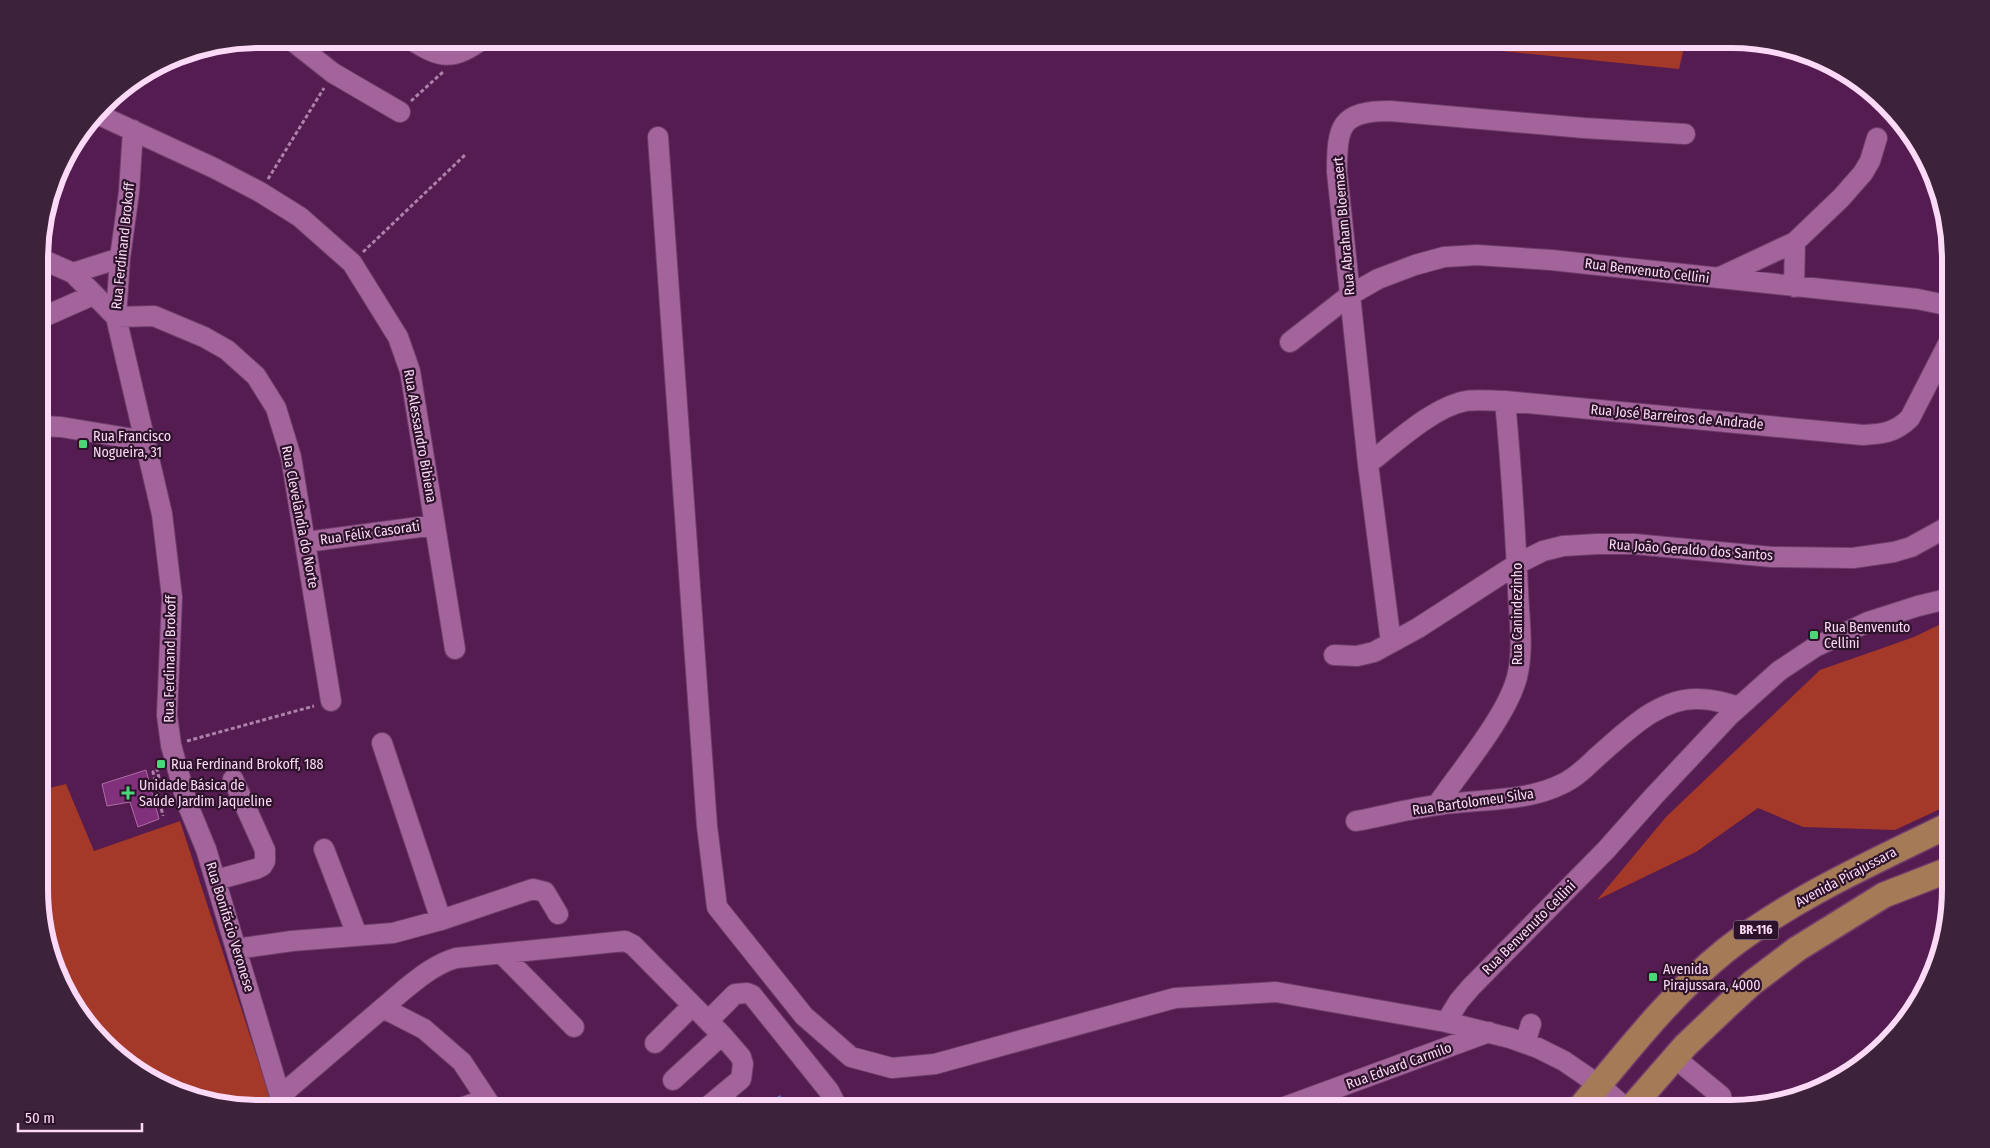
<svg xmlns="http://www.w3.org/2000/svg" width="1990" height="1148" viewBox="0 0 1990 1148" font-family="'Fira Sans Condensed',sans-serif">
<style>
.forest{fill:#a43829}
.water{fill:#4d63bf}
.building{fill:#81307b;stroke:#ac6ea5}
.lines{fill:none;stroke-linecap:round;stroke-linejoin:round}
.minor-casing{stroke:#6e3d6b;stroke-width:22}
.major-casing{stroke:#6e3d6b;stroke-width:28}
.path{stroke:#ae81aa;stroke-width:3;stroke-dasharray:4 2.5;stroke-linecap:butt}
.minor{stroke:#a2649b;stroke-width:20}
.major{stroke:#a57a56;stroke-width:25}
.poi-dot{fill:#4ad778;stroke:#2c132a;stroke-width:2}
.labels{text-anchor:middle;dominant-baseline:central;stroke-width:4.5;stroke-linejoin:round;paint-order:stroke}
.shield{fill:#2c132a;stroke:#be9eba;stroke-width:1}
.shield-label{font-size:12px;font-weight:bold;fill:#fcd9f7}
.street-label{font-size:14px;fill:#fcd9f7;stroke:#2c132a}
.poi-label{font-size:14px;fill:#fcd9f7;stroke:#2c132a;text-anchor:start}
.rim{fill:none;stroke:#fcd9f7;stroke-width:6}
</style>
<rect width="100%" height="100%" fill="#541c50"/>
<path class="forest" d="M1469 39H1686L1679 69 1471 48Z
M1951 619V804L1895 830 1803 827 1758 808 1696 852 1597 900 1666 817 1820 670 1914 637Z
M66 784 94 851 180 821 274 1109H258L201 1102 148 1080 76 1012 41 918V790Z"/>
<path class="water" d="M780 1095 792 1109H769V1102Z"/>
<path class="building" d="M146 770 159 819 138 827 130 802 107 806 102 784Z"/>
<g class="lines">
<defs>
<path id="minor" d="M290 39 333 73 400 112
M410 39C441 59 452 61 483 39
M97 114 214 168 260 192 300 217 352 263 398 337 410 371 455 649
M133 130 129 192 120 258 116 317 162 514 172 597 167 715 171 745 187 803 206 849 284 1109
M658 137 707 826 717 907 804 1016 851 1057 892 1068 935 1064 1175 998 1276 992 1446 1022 1510 1038 1538 1048 1564 1061 1599 1085 1627 1109
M41 259 73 273 116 317 154 316 204 337 227 350 256 376 276 408 291 457 331 701
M73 273 120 258
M1718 278 1795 242 1841 198 1863 173 1870 161 1877 138
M1794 287 1795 242
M41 318 93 295
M1290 342 1350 295 1378 279 1415 265 1444 257 1477 255 1551 260 1917 299 1951 306
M41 426 61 427 146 441
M1368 464C1395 443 1433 407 1466 401 1478 399 1492 401 1505 401L1863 435C1882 434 1895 433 1910 418L1951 338
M306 542 435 525
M1391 643 1368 464 1337 172C1337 126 1340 111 1390 111L1584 128 1685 134
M1334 655 1357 656 1374 652 1418 628 1517 564 1543 551 1563 546 1597 544H1634L1772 557 1853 558 1894 552 1911 547 1951 525
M382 743 441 920
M1437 805C1461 770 1507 716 1517 677 1524 649 1519 618 1518 590 1515 527 1511 464 1505 401
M1356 821C1384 816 1411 808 1439 805 1478 799 1527 802 1562 784 1576 778 1587 766 1598 756 1626 732 1659 697 1699 699 1713 699 1726 703 1739 707
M324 849 357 935
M216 880 256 869 262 866 265 861V850L233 779
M236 949 292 941 393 933 441 920 533 889 545 892 558 914
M502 954 574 1027
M383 1008 424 1029 462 1062 493 1109
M708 1021 735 994 747 993 752 995 829 1091 838 1109
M1446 1022 1459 1001 1471 987 1606 850 1654 796 1730 715 1779 671 1815 647 1868 622 1918 606 1951 598
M655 1043 692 1006
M1525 1043 1531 1024
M1675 1058 1721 1096 1724 1109
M673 1080 722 1035
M280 1096 405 989C421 976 436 964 456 958L625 941 633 945 722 1035 741 1057 743 1064 741 1079 705 1109
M458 1109 486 1099
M1279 1109 1489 1032"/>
<path id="major" d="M1579 1109C1625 1054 1670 995 1726 950 1794 897 1874 862 1951 824
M1630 1109 1685 1046 1727 1006 1752 983 1797 949 1884 895 1951 869"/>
</defs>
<use href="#minor" class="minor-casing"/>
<use href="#major" class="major-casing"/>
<path class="path" d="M411 101 444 71
M268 179 324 88
M363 252 466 154
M187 741 314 706
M159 778 157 769 153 772 163 816"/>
<use href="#minor" class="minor"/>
<use href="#major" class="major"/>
</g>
<g class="poi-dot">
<rect x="78" y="439" width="10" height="10" rx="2.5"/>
<rect x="1809" y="630" width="10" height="10" rx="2.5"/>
<rect x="156" y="759" width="10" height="10" rx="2.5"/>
<path d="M125.5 785.5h5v5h5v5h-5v5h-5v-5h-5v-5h5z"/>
<rect x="1648" y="972" width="10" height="10" rx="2.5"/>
</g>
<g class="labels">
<rect class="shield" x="1733.5" y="920.5" width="45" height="19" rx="4"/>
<g class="shield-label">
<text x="1756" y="930">BR-116</text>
</g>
<g class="street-label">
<text transform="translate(1344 226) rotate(-95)">Rua Abraham Bloemaert</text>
<text transform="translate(123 246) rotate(-84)">Rua Ferdinand Brokoff</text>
<text transform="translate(1647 271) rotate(7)">Rua Benvenuto Cellini</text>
<text transform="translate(1677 417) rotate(5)">Rua José Barreiros de Andrade</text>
<text transform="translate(420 436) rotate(80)">Rua Alessandro Bibiena</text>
<text transform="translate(300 517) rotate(79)">Rua Clevelândia do Norte</text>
<text transform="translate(370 533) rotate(-8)">Rua Félix Casorati</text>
<text transform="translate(1691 550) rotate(4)">Rua João Geraldo dos Santos</text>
<text transform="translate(1517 614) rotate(-90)">Rua Canindezinho</text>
<text transform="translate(170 659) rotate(-89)">Rua Ferdinand Brokoff</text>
<text transform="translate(1473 802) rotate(-8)">Rua Bartolomeu Silva</text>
<text transform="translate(1846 877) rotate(-28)">Avenida Pirajussara</text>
<text transform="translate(230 927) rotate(73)">Rua Bonifácio Veronese</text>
<text transform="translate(1529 928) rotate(-45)">Rua Benvenuto Cellini</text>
<text transform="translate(1399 1066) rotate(-20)">Rua Edvard Carmilo</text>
</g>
<g class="poi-label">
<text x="93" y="436">Rua Francisco<tspan x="93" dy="16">Nogueira, 31</tspan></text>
<text x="1824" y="627">Rua Benvenuto<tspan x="1824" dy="16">Cellini</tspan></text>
<text x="171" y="764">Rua Ferdinand Brokoff, 188</text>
<text x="139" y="785">Unidade Básica de<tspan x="139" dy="16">Saúde Jardim Jaqueline</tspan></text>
<text x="1663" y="969">Avenida<tspan x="1663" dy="16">Pirajussara, 4000</tspan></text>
</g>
</g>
<path d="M0 0H1990V1148H0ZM259 48H1731A211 211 0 0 1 1942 259V889A211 211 0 0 1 1731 1100H259A211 211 0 0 1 48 889V259A211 211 0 0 1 259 48Z" fill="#3d233a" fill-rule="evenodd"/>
<path class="rim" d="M259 48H1731A211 211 0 0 1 1942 259V889A211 211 0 0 1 1731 1100H259A211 211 0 0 1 48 889V259A211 211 0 0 1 259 48Z"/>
<path d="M18 1123v8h124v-8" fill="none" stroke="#fcd9f7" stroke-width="2.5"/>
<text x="25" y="1123" font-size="15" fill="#fcd9f7" stroke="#2c132a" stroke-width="4" paint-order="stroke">50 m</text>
</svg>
